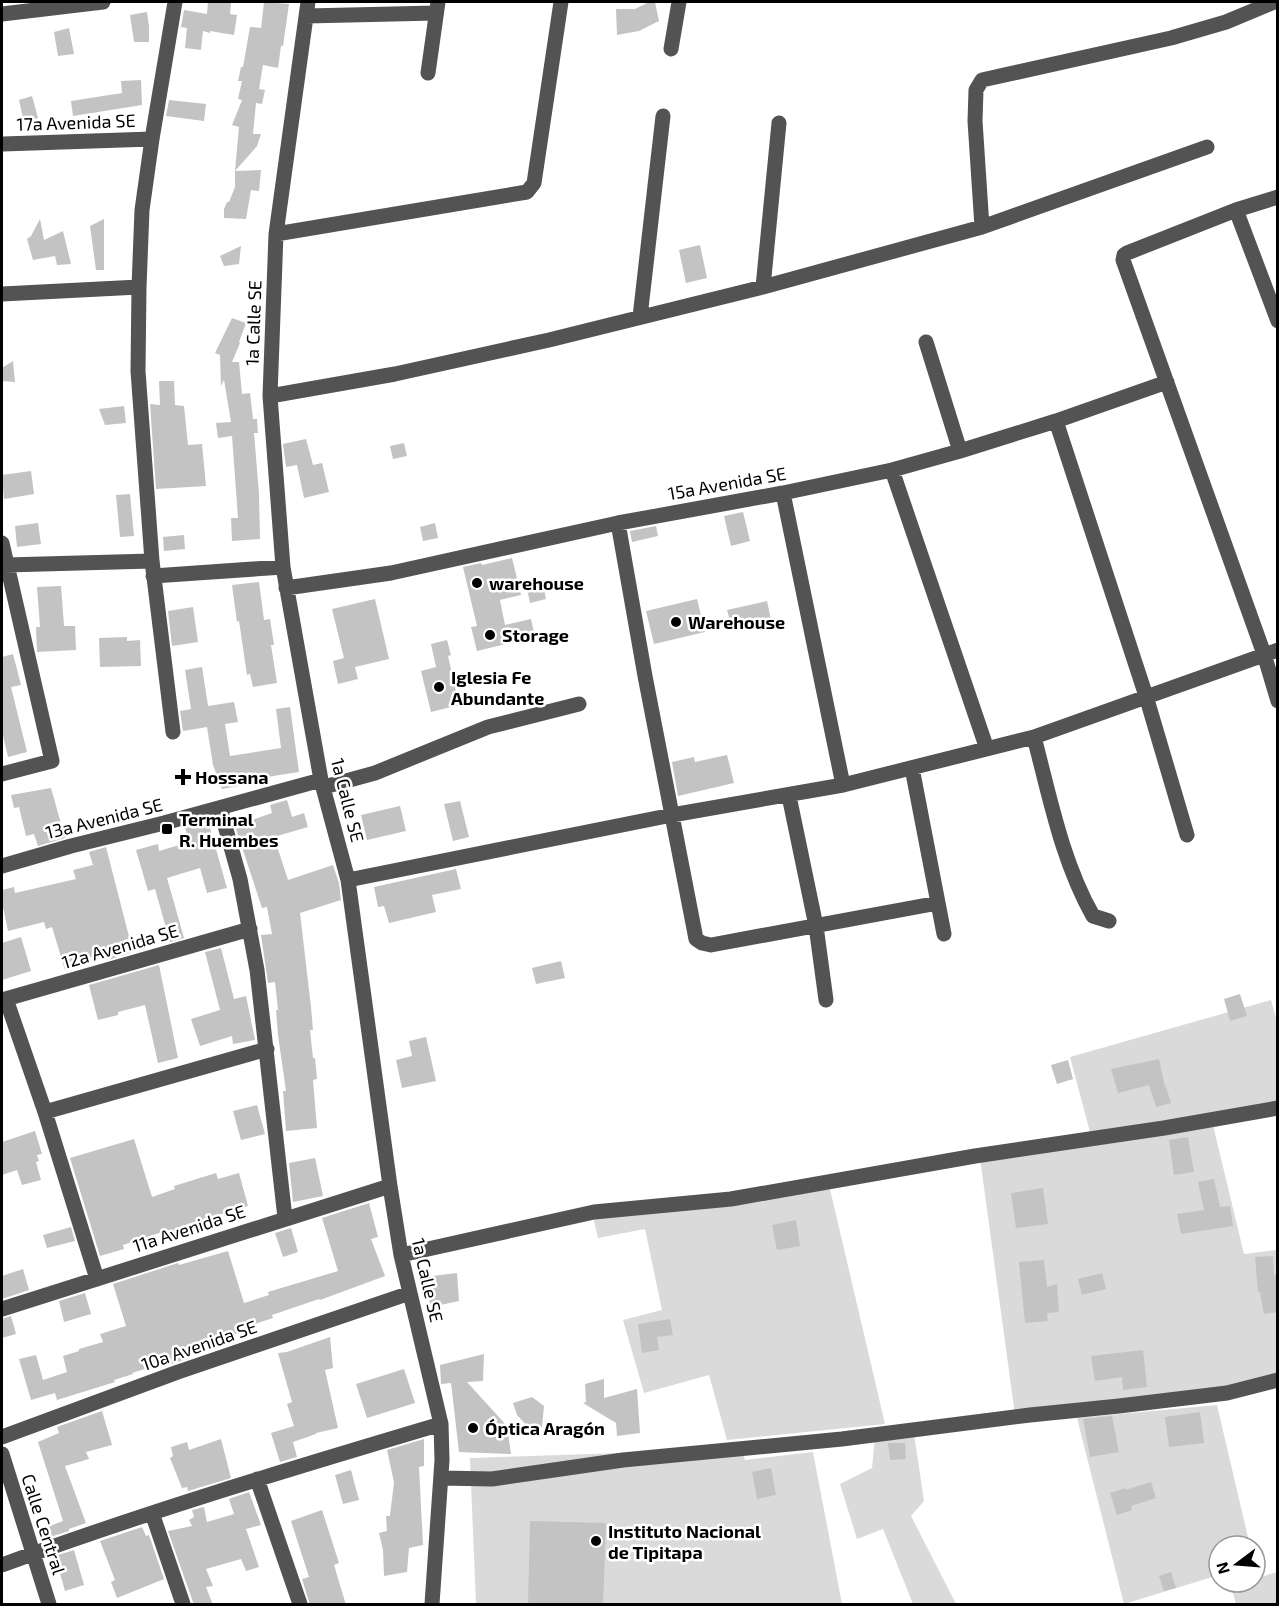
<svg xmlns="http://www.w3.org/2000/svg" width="1279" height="1606" viewBox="0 0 1279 1606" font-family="'Exo 2',sans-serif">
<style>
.green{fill:#dadada}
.building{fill:#c3c3c3}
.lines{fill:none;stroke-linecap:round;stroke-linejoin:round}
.minor{stroke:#535353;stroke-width:15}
.poi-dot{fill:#000;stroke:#fff;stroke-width:2}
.labels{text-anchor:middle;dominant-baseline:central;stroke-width:5;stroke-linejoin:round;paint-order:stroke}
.street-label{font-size:18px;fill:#000;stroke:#fff}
.poi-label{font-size:18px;font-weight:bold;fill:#000;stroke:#fff;text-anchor:start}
</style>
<rect width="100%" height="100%" fill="#fff"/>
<path class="green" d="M1271 1000 1277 1022V1108L1091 1136 1070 1057Z
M1212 1121 1244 1254 1277 1250V1374L1226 1391 1015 1415 980 1158Z
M830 1189 885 1424 727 1440 709 1375 644 1393 623 1320 662 1310 645 1229 598 1238 593 1217Z
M1217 1405 1250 1546H1219V1575L1124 1604 1077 1418Z
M914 1434 924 1501 911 1516 956 1604H913L883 1529 857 1539 840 1484 872 1468 875 1437Z
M742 1449 745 1460 813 1452 842 1604H476L470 1458Z
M1277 1572V1604H1236L1231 1586 1244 1582H1255V1579Z"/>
<path class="building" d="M208 2 231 3 230 14 237 15 234 35 210 31V33L203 31 201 50 185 48 187 28 181 27 184 10 207 14Z
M264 2 289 4 283 46H281L278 68 263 65 259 89 265 90 262 104 256 103 253 134H261L257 146 235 171 239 127 232 125 242 100 238 99 242 81H238L241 67H243L250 27 261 28Z
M649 2H655L659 21 639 31 617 35 616 9H635Z
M147 12 149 26V42H134L130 15Z
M69 28 74 54 58 56 54 32Z
M141 80 142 105 73 116 71 101 122 93 121 81Z
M32 96 38 118 24 122 19 100Z
M169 100 206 104 204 121 166 116Z
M261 170 259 191 251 190 246 219 224 218V209L227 202H229L235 187V171Z
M40 219 44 240 63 231 71 264 57 265 55 256 33 260 27 239 31 236Z
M104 219V270H96L90 226Z
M700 245 707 278 686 283 679 250Z
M241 246 239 264 224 266 220 256Z
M232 318 246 323 239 342 240 343 232 362H239L242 394 250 393 253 419H257L258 433H254L259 494 260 539 232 541 231 518H238L232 436 218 438 216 423 231 422 224 380 221 386 220 355 215 353Z
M13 361 15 382 2 381V368Z
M159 381H174L175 405 184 406 188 445 202 444 206 486 156 489 150 404 160 405Z
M124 406 126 423 105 425 99 409Z
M306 439 313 465 322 463 329 492 304 498 297 465 286 467 283 444Z
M404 443 407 456 393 459 390 446Z
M31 471 34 494 4 499 2 475Z
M130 494 134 536 120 537 116 495Z
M743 512 750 541 731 546 724 516Z
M38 523 41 544 17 547 15 526Z
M435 523 438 538 423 541 420 527Z
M656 526 658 536 632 542 630 531Z
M184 535 185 549 164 551 163 537Z
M512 558 521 595 500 600 505 625 531 619 535 637 477 651 471 627 477 626 463 567 481 563 482 565Z
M259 582 264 620 270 619 274 645H271L277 683 253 687 250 674 247 675 239 621 237 622 232 585Z
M543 585 546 599 530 603 527 589Z
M61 586 64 626H75L76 650 37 652 36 627H40L37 587Z
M375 599 389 659 355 667 358 679 338 684 333 661 344 658 332 609Z
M697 599 705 632 654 644 646 611Z
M767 601 771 620 732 629 727 610Z
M193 607 198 642 172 646 168 611Z
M127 637V641L140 640 141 666 100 667 99 638Z
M447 640 451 655 448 656 459 705 431 712 421 671 436 667 431 644Z
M13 654 21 685 11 687 27 752 8 757 2 731V657Z
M202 667 208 706 234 702 238 722 225 724 230 756 281 748 276 709 290 707 299 772 254 779 255 783 222 789 213 765 207 727 183 731 180 711 191 709 185 670Z
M727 755 734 783 678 796 672 762 694 757 695 762Z
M51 788 65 838 38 846 34 834 26 836 19 807 14 808 11 795Z
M287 800 292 817 304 813 308 827 274 837 288 880 333 865 339 883 341 900 300 913 311 1007 313 1030H310L313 1058H315L317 1079 313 1080 317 1128 286 1131 283 1091H286L278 1035 276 1010H278L275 982 268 983 261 935 272 934 267 907 262 908 235 826 272 813 270 805Z
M460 801 469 837 453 841 444 804Z
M400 806 406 831 367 840 361 815Z
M208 821 227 888 207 893 200 868 167 878 184 938 170 942 155 889 148 891 136 850 158 844 159 851 189 842 185 827Z
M106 847 133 952 111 959 109 952 81 960 82 965 65 970 52 927 46 929 44 922 8 931 2 902V890L14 887 15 893 76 879 73 870 93 865 89 852Z
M456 869 461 889 432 895 436 912 389 923 384 906 378 907 374 887Z
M21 937 31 971 2 980V943Z
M221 948 234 999 246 996 255 1040 233 1044 232 1036 200 1046 191 1019 220 1010 205 952Z
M561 961 565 978 536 984 532 968Z
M159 965 178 1058 158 1063 145 1005 118 1012V1015L98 1020 89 985Z
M1240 994 1247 1016 1230 1021 1224 999Z
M426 1037 436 1081 402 1088 396 1060 412 1056 409 1041Z
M1159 1059 1165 1087H1166L1171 1103 1156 1107 1149 1085 1118 1093 1111 1069Z
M1068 1060 1073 1079 1057 1084 1051 1065Z
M257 1105 265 1134 241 1140 233 1111Z
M35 1131 42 1154 37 1155 39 1161 36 1162 41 1180 22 1185 17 1170 2 1175V1142Z
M1188 1137 1194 1172 1174 1175 1169 1140Z
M134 1139 152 1197 175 1189 174 1186 216 1173 218 1179 239 1173 248 1206 182 1226 183 1230 163 1236 162 1232 123 1245 124 1249 100 1256 70 1158Z
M315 1158 323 1196 293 1202 289 1163Z
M1214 1179 1220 1207 1230 1206 1233 1226 1181 1234 1177 1214 1204 1210 1198 1182Z
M1043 1188 1048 1224 1016 1228 1011 1193Z
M369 1203 378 1237 371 1239 385 1276 320 1300 319 1299 272 1315 273 1318 246 1327 247 1330 185 1351 187 1359 171 1364 170 1361 132 1373 133 1374 114 1380 115 1382 57 1400 55 1393 31 1400 19 1359 36 1355 43 1380 67 1372 63 1356 79 1351V1349L103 1342 100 1334 126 1326 113 1284 178 1263 179 1265 228 1251 244 1303 269 1295 268 1292 338 1271 322 1218Z
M796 1220 800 1246 777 1250 772 1225Z
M71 1227 75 1241 47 1248 43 1235Z
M291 1228 298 1252 283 1257 275 1233Z
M1273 1256 1274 1275H1278V1312L1264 1314 1260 1292H1258L1255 1257Z
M1044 1260 1047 1287 1057 1284 1059 1312 1047 1313 1048 1321 1025 1323 1019 1262Z
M23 1269 29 1290 2 1299V1276Z
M457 1273 459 1301 431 1307 424 1277Z
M1102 1273 1106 1289 1082 1295 1078 1279Z
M85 1293 91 1314 64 1322 59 1301Z
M11 1316 16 1334 2 1338V1319Z
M670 1319 673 1335 657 1337 659 1350 642 1353 638 1324Z
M330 1337 333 1368 325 1370 338 1428 316 1433V1434L293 1442 297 1457 280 1462 271 1433 294 1426 287 1404 292 1402 278 1353 287 1352Z
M1143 1350 1147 1387 1123 1390 1122 1377 1095 1381 1091 1356Z
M484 1354 483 1381 467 1382 507 1426 511 1454 459 1452 451 1383 441 1384 440 1365Z
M404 1369 415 1403 367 1418 356 1384Z
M604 1379V1398L637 1389 640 1433 617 1436 616 1423 583 1403 586 1402 585 1384Z
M532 1397 544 1406 542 1427 530 1429 517 1415 513 1403Z
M102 1411 112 1445 86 1452 89 1459 65 1466 86 1523 69 1529V1531L50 1537 47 1527 63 1521 38 1442 59 1433 57 1427Z
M1200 1412 1204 1443 1169 1447 1165 1417Z
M1112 1416 1119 1452 1090 1457 1083 1419Z
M221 1439 231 1478 188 1491 187 1487 182 1488 170 1458 173 1456 171 1447 187 1442 189 1450Z
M424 1439V1466L419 1467 423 1545 409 1548 407 1572 384 1576 383 1550 379 1533 387 1531 386 1516H390L394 1482 387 1450Z
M888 1443H905L906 1459 890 1460Z
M771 1468 776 1495 757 1499 752 1472Z
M351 1470 359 1500 343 1504 335 1475Z
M1151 1482 1156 1498 1131 1506 1132 1510 1117 1515 1110 1493 1125 1488V1490Z
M249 1492 261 1525 246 1529 259 1567 246 1571 241 1559 206 1569 213 1586 206 1587 213 1605H194L168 1531 192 1526 189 1520 194 1517 192 1510 204 1507 207 1522 234 1514 229 1499Z
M322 1510 339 1563 334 1565 346 1605H310L302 1579 309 1577 291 1521Z
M530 1521 606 1523 603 1605H528Z
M142 1527 146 1536 149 1535 164 1579 117 1598 111 1582 115 1580 100 1541Z
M74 1550 84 1585 65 1591 55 1556Z
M1171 1572 1176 1588 1164 1591 1159 1576Z"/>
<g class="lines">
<path class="minor" d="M308 2 276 234 270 396 283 567 321 780 348 880 390 1186 401 1255 441 1424 442 1460 432 1604
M2 14 103 2
M306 16 436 13
M671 49 679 2
M428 73 438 2
M3 144 152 139
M1278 197 1236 210 1127 253 1124 255 1123 260 1264 654 1278 701
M1236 210 1278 321
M982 227 975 121 976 90 982 80 1171 38 1226 22 1274 2
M276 234 527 192 534 183 561 2
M763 287 779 123
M2 294 139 287
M640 317 663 116
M926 342 960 451
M270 396 395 374 549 340 763 287 982 227 1207 147
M1056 421 1146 696 1187 835
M892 470 987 749
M783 493 843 785
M618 523 645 676 696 939 702 943 711 945 938 903
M2 543 52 761 2 774
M6 565 152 561
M153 576 283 567
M286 588 391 573 618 523 783 493 892 470 960 451 1056 421 1167 382
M173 732 152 561 138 371 139 287 142 210 152 139 175 2
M1034 737C1050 798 1062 861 1093 916L1109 921
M912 768 944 934
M324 787 375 773 488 727 579 704
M789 796 816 926 826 1000
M220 808 240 879 257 970 285 1218
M2 866 71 846 164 823 321 780
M348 880 672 815 843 785 1034 737 1278 650
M6 999 45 1112 97 1279
M2 1000 250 929
M45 1112 267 1049
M401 1255 594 1212 731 1199 975 1156 1164 1128 1278 1108
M2 1309 390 1186
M2 1437 178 1372 410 1293
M2 1454 49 1604
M441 1478 492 1479 623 1460 842 1439 1030 1415 1119 1406 1227 1393 1278 1380
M257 1479 300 1604
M152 1513 183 1604
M2 1565C146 1512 293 1468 441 1424"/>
</g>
<g class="poi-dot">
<circle cx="477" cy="583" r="6"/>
<circle cx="676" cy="622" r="6"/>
<circle cx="490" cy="635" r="6"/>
<circle cx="439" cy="687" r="6"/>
<path d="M180 768h6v6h6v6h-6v6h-6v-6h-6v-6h6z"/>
<rect x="161" y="823" width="12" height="12" rx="3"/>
<circle cx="473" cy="1428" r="6"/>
<circle cx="596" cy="1541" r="6"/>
</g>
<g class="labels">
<g class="street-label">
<text transform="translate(76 122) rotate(-2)">17a Avenida SE</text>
<text transform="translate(253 323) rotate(-88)">1a Calle SE</text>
<text transform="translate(727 483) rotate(-10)">15a Avenida SE</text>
<text transform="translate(348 800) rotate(76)">1a Calle SE</text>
<text transform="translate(104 818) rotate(-14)">13a Avenida SE</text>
<text transform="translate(120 946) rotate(-16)">12a Avenida SE</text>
<text transform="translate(189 1228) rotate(-18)">11a Avenida SE</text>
<text transform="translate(428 1280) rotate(77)">1a Calle SE</text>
<text transform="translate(199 1345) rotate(-19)">10a Avenida SE</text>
<text transform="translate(44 1524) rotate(72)">Calle Central</text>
</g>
<g class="poi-label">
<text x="489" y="583">warehouse</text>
<text x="688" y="622">Warehouse</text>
<text x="502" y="635">Storage</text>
<text x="451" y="677">Iglesia Fe<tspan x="451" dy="21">Abundante</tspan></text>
<text x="195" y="777">Hossana</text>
<text x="179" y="819">Terminal<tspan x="179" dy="21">R. Huembes</tspan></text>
<text x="485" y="1428">Óptica Aragón</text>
<text x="608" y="1531">Instituto Nacional<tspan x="608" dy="21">de Tipitapa</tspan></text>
</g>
</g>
<rect width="1279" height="1606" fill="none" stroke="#000000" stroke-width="6"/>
<g transform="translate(1237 1564) rotate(254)"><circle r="28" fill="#ffffff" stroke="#999999" stroke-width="1.5"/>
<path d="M0-4.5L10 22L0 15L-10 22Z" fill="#000000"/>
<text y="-9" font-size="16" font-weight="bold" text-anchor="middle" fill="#000000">N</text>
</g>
</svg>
